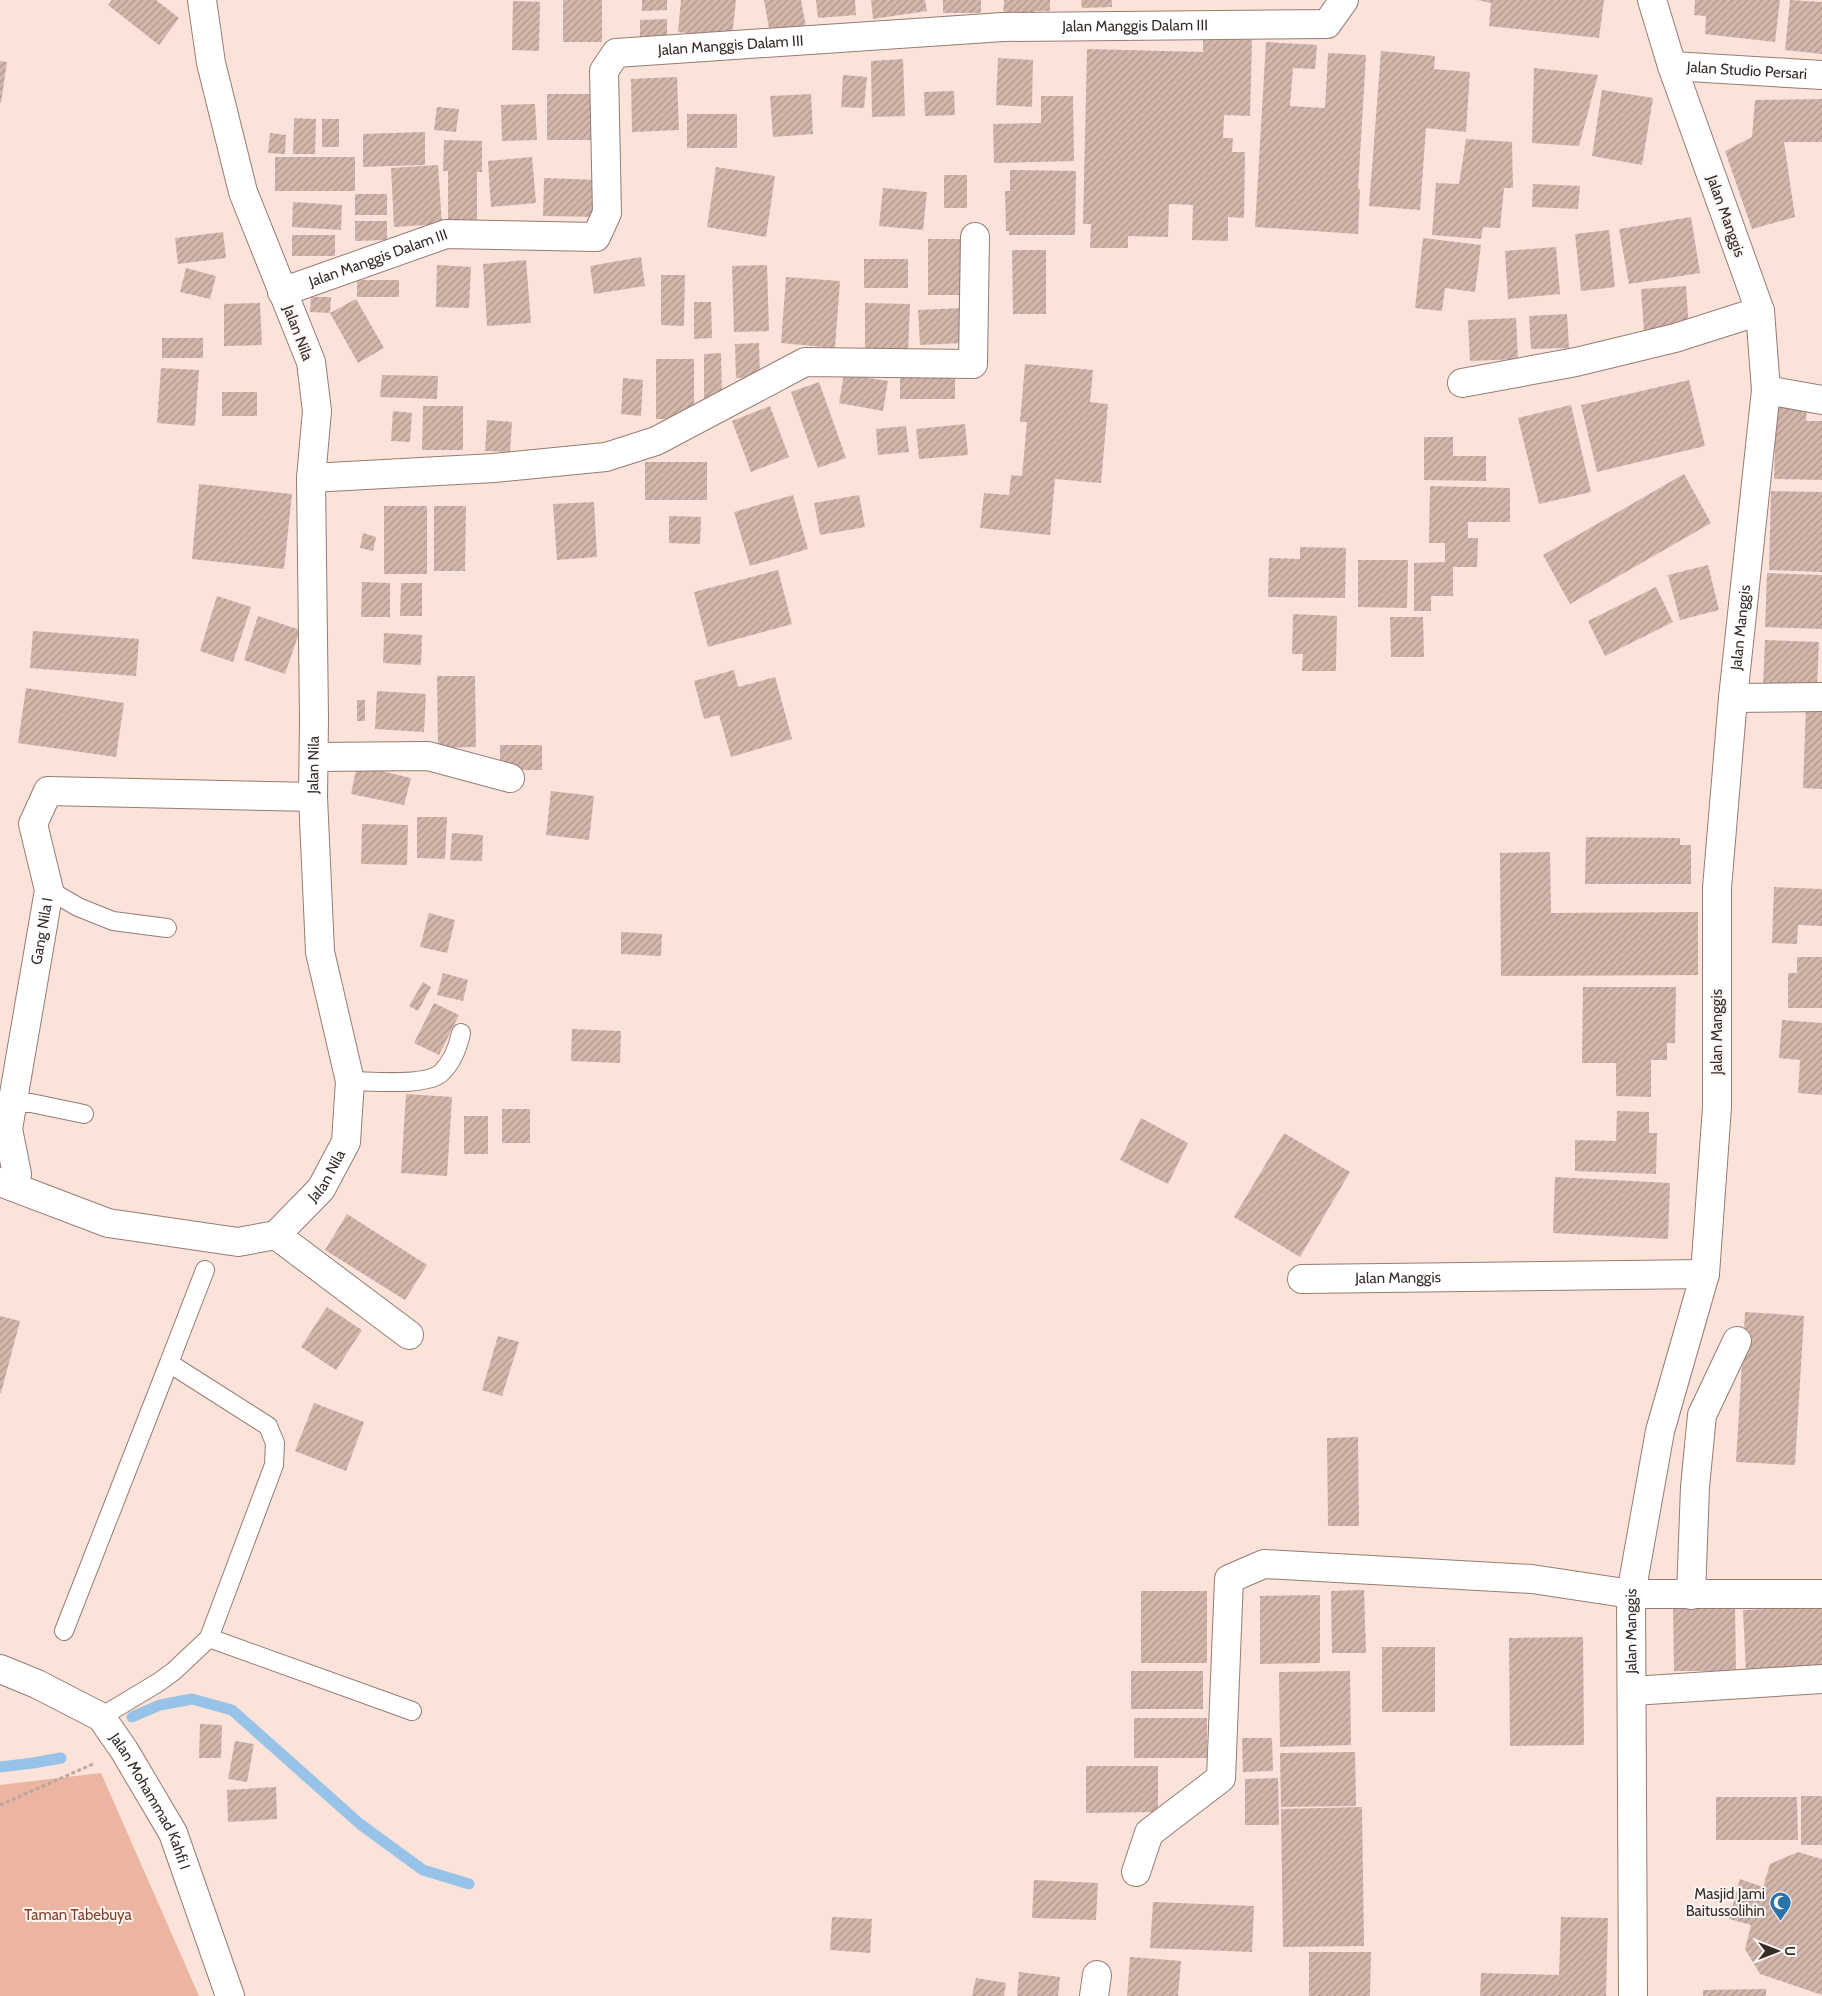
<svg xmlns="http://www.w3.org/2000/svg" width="1822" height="1996" viewBox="0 0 1822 1996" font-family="Cabin,sans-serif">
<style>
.park{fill:#ebb5a1}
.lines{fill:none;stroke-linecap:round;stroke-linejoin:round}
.stream{stroke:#96c3e7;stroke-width:11}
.building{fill:url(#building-hatch)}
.lane-casing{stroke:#967c72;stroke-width:20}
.street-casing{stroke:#967c72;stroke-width:30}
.secondary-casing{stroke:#967c72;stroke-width:30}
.path{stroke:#bba8a0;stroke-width:3;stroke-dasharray:4 2.5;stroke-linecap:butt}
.lane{stroke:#fff;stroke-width:18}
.street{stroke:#fff;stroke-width:28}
.secondary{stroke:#fff;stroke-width:28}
.labels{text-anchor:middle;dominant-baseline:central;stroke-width:4;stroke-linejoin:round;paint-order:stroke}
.street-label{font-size:15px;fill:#362b27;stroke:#fbf5f3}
.poi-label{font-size:15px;fill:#362b27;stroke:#fbf5f3;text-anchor:end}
.park-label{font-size:15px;fill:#834025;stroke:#fbf5f3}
</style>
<defs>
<pattern id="building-hatch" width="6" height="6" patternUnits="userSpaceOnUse" patternTransform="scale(1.25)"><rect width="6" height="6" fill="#d3b7ac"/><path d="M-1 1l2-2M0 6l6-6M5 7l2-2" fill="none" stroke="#ac958c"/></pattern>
</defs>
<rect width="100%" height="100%" fill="#fbe3da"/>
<path class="park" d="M101 1773 199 1996H0V1785Z"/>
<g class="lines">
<path class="stream" d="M132 1717 160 1705 192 1699 232 1710 360 1824 423 1870 469 1884
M0 1767 33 1763 61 1758"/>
</g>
<path class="building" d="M112 0H156L179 18 159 45 108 5Z
M563 0H602V42H563Z
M642 0H667V10L642 11Z
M681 0H736L732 38 678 32Z
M764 0H801L806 27 770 34Z
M816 0H855L856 15 818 18Z
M871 0H925L927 11 873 19Z
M943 0H981V13H943Z
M1004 0H1050V11H1035V24H1003Z
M1081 0H1112V7L1082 8Z
M1477 0H1604L1599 38 1489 26 1491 3Z
M1695 0H1780L1775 42 1705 34 1706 16 1694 15Z
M1790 0 1822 2V54L1785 50Z
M513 1 540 2 539 51 512 50Z
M667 19V47L640 48V20Z
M1203 39 1252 40 1250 116 1224 115 1223 138H1233L1232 152H1245L1244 218 1228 217V241L1192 240 1193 205 1169 204 1168 237 1128 236V248H1090L1091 224H1083L1087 49 1203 52Z
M1266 42 1317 45 1315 69 1293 68 1290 106 1325 108 1328 53 1366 55 1358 189H1360L1358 234 1255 227Z
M1381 51 1435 56 1434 69 1470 72 1466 132 1426 128 1420 210 1369 206Z
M998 58 1033 60 1032 107 996 105Z
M903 59 905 116 872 117 871 61Z
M0 61 7 62 1 103H0Z
M1534 68 1598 75 1579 146 1532 143Z
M843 75 867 77 864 108 841 107Z
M677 77 679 130 632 132 631 79Z
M1602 90 1653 98 1642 165 1592 156Z
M954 91 955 115 925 116 924 92Z
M547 94H597V140H547Z
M811 94 813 134 773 137 770 96Z
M1041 96H1073L1074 161 994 163 993 124 1041 123Z
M1822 99V142H1784L1795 217 1752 229 1725 151 1752 137 1755 100Z
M535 104 537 140 502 141 501 105Z
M437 107 459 109 456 132 434 130Z
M687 114H737V148H687Z
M294 118 316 119 315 154H293Z
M322 119H339V147H322Z
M425 132V165L363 167V134Z
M270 133 286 135 285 154 268 153Z
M1466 139 1512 142 1513 188H1504L1500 228 1483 227 1481 239 1432 235 1436 183 1459 184Z
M444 140 482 141V172H477V221H448V171H443Z
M275 157H355V191H275Z
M532 157 536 203 491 207 488 161Z
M438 165 442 224 394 227 391 168Z
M716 167 775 176 766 237 707 227Z
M1010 170 1076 171 1075 235H1009V231H1006L1005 191H1010Z
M944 175H967V208H944Z
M544 178 601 180 599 217 543 216Z
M1533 184 1580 186 1578 209 1532 207Z
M883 188 927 192 923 230 879 226Z
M355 194H387V215H355Z
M293 202 342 205 341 230 292 227Z
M1691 217 1700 273 1629 284 1619 229Z
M355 221H387V240L355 241Z
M1609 230 1615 287 1581 291 1575 234Z
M223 232 226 258 178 264 175 238Z
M292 235H335V256H292Z
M1423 238 1481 245 1475 292 1445 288 1442 311 1415 308Z
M928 239H967V295H928Z
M1556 247 1560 294 1508 299 1505 251Z
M1012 250H1046V314H1013Z
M641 257 645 286 594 294 590 266Z
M864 259H908V288H864Z
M526 260 531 323 487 326 483 264Z
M437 265 471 267 469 308 436 307Z
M767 265 769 331 734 332 732 266Z
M186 268 216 276 210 299 180 292Z
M661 275H685L684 326 661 325Z
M786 277 840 281 835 348 781 343Z
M357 280H399V297H357Z
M1686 286 1689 330 1644 332 1641 289Z
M311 297H331L330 313 310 312Z
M356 299 384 348 358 363 330 313Z
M694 302H711L712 338 694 339Z
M260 303 262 345 224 346V304Z
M865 303 910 304 908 353 865 352Z
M961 308 962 343 920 345 918 310Z
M1567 314 1569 348 1531 349 1529 316Z
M1516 318 1518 359 1470 361 1468 320Z
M162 338H203V358H162Z
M759 343 760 377 736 378 735 344Z
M721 353 722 398H704V354Z
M656 359H694V419H656Z
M1025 364 1093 370 1090 402 1108 404 1101 483 1055 479 1050 535 980 528 984 493 1009 495 1011 475 1022 476 1027 422H1020Z
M161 368 199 370 195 426 157 423Z
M900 372H955V399H900Z
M844 374 888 381 883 411 839 403Z
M382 375 438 376 437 399 380 397Z
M623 378 643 380 641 416 621 414Z
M1689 380 1705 446 1597 472 1581 405Z
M819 382 846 458 818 468 791 392Z
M222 392H257V416H222Z
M1571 405 1591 492 1539 504 1518 418Z
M423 406H463V450H422Z
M770 406 789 457 751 472 732 421Z
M1776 408 1807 409 1806 421H1822V480L1774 479Z
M393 411 412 413 410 442 391 441Z
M487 420 512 422 510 452 485 451Z
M965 424 968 455 919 459 916 429Z
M906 426 909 452 878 455 876 429Z
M1424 437H1453V456H1486V481L1424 480Z
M645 462H707V500H645Z
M1684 474 1711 523 1570 604 1543 555Z
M199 484 292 494 284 569 192 559Z
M1430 486 1510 488V522H1468V538H1478L1477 567H1453V596H1431V611H1414V563L1445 562V543H1429Z
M1771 491 1822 492V572L1769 570Z
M793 495 808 549 750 566 734 512Z
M859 495 865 527 820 535 814 503Z
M594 502 597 557 557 560 553 504Z
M384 506H427V574H384Z
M434 506H466L465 571H434Z
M669 516 701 517 700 544 669 543Z
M363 533 376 537 373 551 360 548Z
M1300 547 1346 548 1345 598 1268 597 1269 558 1300 559Z
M1358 560H1408L1407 608 1358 607Z
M1708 565 1719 610 1680 620 1668 575Z
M778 570 792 624 708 647 694 592Z
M1767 573 1822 575V629L1765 627Z
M362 582 390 583V617H361Z
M401 583H422V616H400Z
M1656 587 1673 622 1605 656 1588 621Z
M217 596 251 607 233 662 200 651Z
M1293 614 1337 616 1336 671H1302L1303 654H1292Z
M258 616 300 630 285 674 244 660Z
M1390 617H1423L1424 657H1391Z
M33 631 139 639 136 676 30 668Z
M384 633 422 635 421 665 383 663Z
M1765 640 1819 642 1817 687 1763 686Z
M734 670 738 687 775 677 792 739 731 757 719 715 704 719 694 681Z
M437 676H475L476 747 438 748Z
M26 688 124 703 116 757 18 743Z
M377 691 426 694 424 732 375 729Z
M357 700H365V721H357Z
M1806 706 1822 707V789L1803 788Z
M500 745H542V770H500Z
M357 765 411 778 404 805 351 794Z
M551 791 594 796 589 840 546 835Z
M417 817H447L445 859 417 858Z
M362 824 408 825 407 865 361 864Z
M452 833 483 835 482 861 450 860Z
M1586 837 1680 838V845H1691V884H1585Z
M1550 852 1551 913 1698 912V975L1501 976 1500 853Z
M1774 887 1822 889V926L1798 925 1797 944 1772 943Z
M429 913 455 920 447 953 420 947Z
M621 932 662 934 661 956 621 954Z
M1797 957H1822V1008H1788V973H1797Z
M443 973 468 980 463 1001 437 995Z
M423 982 431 987 418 1011 409 1006Z
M1583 987H1676L1675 1043H1667V1060H1651V1097L1616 1096V1063H1582Z
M434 1003 459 1015 439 1055 414 1043Z
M1782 1020 1822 1023V1095L1798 1093 1800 1060 1779 1058Z
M572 1029 621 1031 620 1063 571 1061Z
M406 1094 452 1097 447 1176 401 1173Z
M502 1109H530V1143H502Z
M1617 1111 1649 1112V1133H1657L1656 1174 1575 1171V1140L1616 1141Z
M464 1116H488V1154H464Z
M1141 1118 1188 1143 1168 1184 1120 1160Z
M1284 1133 1350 1172 1300 1257 1234 1217Z
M1555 1177 1670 1183 1668 1239 1553 1233Z
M347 1214 427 1265 405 1300 325 1250Z
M327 1307 362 1330 336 1370 301 1347Z
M1745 1312 1804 1316 1795 1465 1736 1462Z
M0 1316 20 1321 1 1393H0Z
M498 1336 519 1342 502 1396 482 1390Z
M314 1403 364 1422 346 1471 295 1451Z
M1358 1437 1359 1526H1328L1327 1438Z
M1364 1590 1366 1653H1332L1331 1591Z
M1141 1591H1207V1663H1141Z
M1320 1595V1663L1260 1664V1596Z
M1735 1604 1736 1671H1674L1673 1606Z
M1822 1606V1670L1746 1674 1743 1610Z
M1583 1637 1584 1745 1510 1746 1509 1638Z
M1382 1647H1435V1712H1382Z
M1131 1671H1203V1709H1131Z
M1350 1671 1351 1745 1280 1747 1279 1672Z
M1134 1718H1207V1758H1134Z
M200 1724 222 1725 221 1758H199Z
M1242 1738H1272L1273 1771 1243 1772Z
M235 1741 254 1744 247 1782 228 1779Z
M1355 1752 1356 1806 1281 1807 1280 1753Z
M1086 1766H1158V1812L1086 1813Z
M1278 1778 1279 1825H1245V1779Z
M276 1787 277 1819 228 1822 227 1790Z
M1801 1796H1822V1845H1801Z
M1716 1797H1797L1798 1840H1716Z
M1362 1807 1364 1946 1283 1947 1281 1809Z
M1798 1852 1822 1859V1995L1760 1974 1745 1949 1751 1925 1729 1919 1740 1879 1763 1887 1770 1864Z
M1034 1880 1098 1883 1096 1920 1032 1918Z
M1153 1902 1254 1906 1252 1952 1150 1948Z
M832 1917 872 1919 870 1953 830 1950Z
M1561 1917 1608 1918 1606 1996H1480L1481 1973 1559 1975Z
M1309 1952H1371L1370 1996H1309Z
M1130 1957 1181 1961 1178 1996H1127Z
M1019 1972 1060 1977 1058 1996H1017Z
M976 1978 1006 1983 1004 1996H972Z
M1766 1989V1996H1703V1990Z"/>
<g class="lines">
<defs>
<path id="lane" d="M49 890 78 907 113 921 167 928
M350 1081C371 1081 428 1087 442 1072 453 1061 458 1047 461 1033
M11 1103H31L84 1114
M169 1363 205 1270
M64 1631 169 1363 268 1426 275 1443 274 1465 209 1638 174 1671 159 1682 101 1717
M209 1638 412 1711"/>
<g id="street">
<path id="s1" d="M1672 66 1822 75"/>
<path id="s2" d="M282 292 446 234 596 237 607 213 604 71 616 53 1003 27 1327 24 1344 0"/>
<path d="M1462 383 1576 362 1675 338 1760 311"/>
<path d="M1766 390 1822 400"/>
<path d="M311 478 494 468 606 457 656 441 805 362 973 364 975 237"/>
<path d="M1733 698 1822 697"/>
<path d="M314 757 428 756 510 778"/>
<path id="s3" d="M0 1182 108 1223 238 1242 276 1235 321 1189 346 1142 350 1081 320 952 313 797 314 719 311 478 317 411 311 362 243 192 211 63 202 0"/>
<path id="s4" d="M14 1187 17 1174 8 1129 49 890 33 824 48 791 313 797"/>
<path d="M276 1235 409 1335"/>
<path id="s5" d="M1302 1279 1705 1274"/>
<path d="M1691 1595 1695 1487 1702 1415 1737 1341"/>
<path d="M1632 1691 1822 1679"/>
<path d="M1136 1872 1149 1833 1221 1778 1229 1579 1264 1564 1532 1579 1631 1594H1822"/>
<path d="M1094 1996 1097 1975"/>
</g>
<g id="secondary">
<path id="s6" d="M0 1669 37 1684 101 1717 124 1750 173 1833 230 1996"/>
<path id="s7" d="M1633 1996 1631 1594 1660 1431 1705 1274 1717 1107V888L1733 698 1766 390 1760 311 1672 66 1652 0"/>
</g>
</defs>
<use href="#lane" class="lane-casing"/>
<use href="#street" class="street-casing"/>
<use href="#secondary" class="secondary-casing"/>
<path class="path" d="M0 1805 93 1764"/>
<use href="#lane" class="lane"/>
<use href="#street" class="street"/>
<use href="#secondary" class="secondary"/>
</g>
<defs>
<symbol id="mosque-pin" viewBox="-11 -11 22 30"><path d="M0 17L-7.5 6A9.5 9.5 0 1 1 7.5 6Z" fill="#2a73a7" stroke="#fbf5f3"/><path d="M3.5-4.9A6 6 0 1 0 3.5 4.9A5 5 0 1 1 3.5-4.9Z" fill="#fff"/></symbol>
</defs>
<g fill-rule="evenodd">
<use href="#mosque-pin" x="1768" y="1890" width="25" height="34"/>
</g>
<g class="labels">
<g class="street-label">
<text stroke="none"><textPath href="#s2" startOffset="1034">Jalan Manggis Dalam III</textPath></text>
<text stroke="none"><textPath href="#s2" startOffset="629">Jalan Manggis Dalam III</textPath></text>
<text stroke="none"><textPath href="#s1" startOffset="75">Jalan Studio Persari</textPath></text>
<text transform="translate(1726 216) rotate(70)">Jalan Manggis</text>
<text stroke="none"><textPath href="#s2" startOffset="102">Jalan Manggis Dalam III</textPath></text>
<text transform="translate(298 333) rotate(69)">Jalan Nila</text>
<text stroke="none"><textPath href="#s7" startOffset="1379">Jalan Manggis</textPath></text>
<text stroke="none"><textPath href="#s3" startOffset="784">Jalan Nila</textPath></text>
<text stroke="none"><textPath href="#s4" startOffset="260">Gang Nila I</textPath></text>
<text transform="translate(1717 1032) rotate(-90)">Jalan Manggis</text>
<text stroke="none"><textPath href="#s3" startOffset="364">Jalan Nila</textPath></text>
<text stroke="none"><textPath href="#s5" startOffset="96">Jalan Manggis</textPath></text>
<text stroke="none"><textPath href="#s7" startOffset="365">Jalan Manggis</textPath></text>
<text stroke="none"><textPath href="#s6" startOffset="210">Jalan Mohammad Kahfi I</textPath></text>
</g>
<g class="poi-label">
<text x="1765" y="1894">Masjid Jami<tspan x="1765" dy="17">Baitussolihin</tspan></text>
</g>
<g class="park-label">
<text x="78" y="1915">Taman Tabebuya</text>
</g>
</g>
<g transform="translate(1777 1951) rotate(90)" stroke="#fbf5f3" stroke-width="4" paint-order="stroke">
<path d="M0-4L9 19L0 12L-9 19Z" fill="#362b27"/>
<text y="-8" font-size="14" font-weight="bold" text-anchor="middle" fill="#362b27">U</text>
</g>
</svg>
